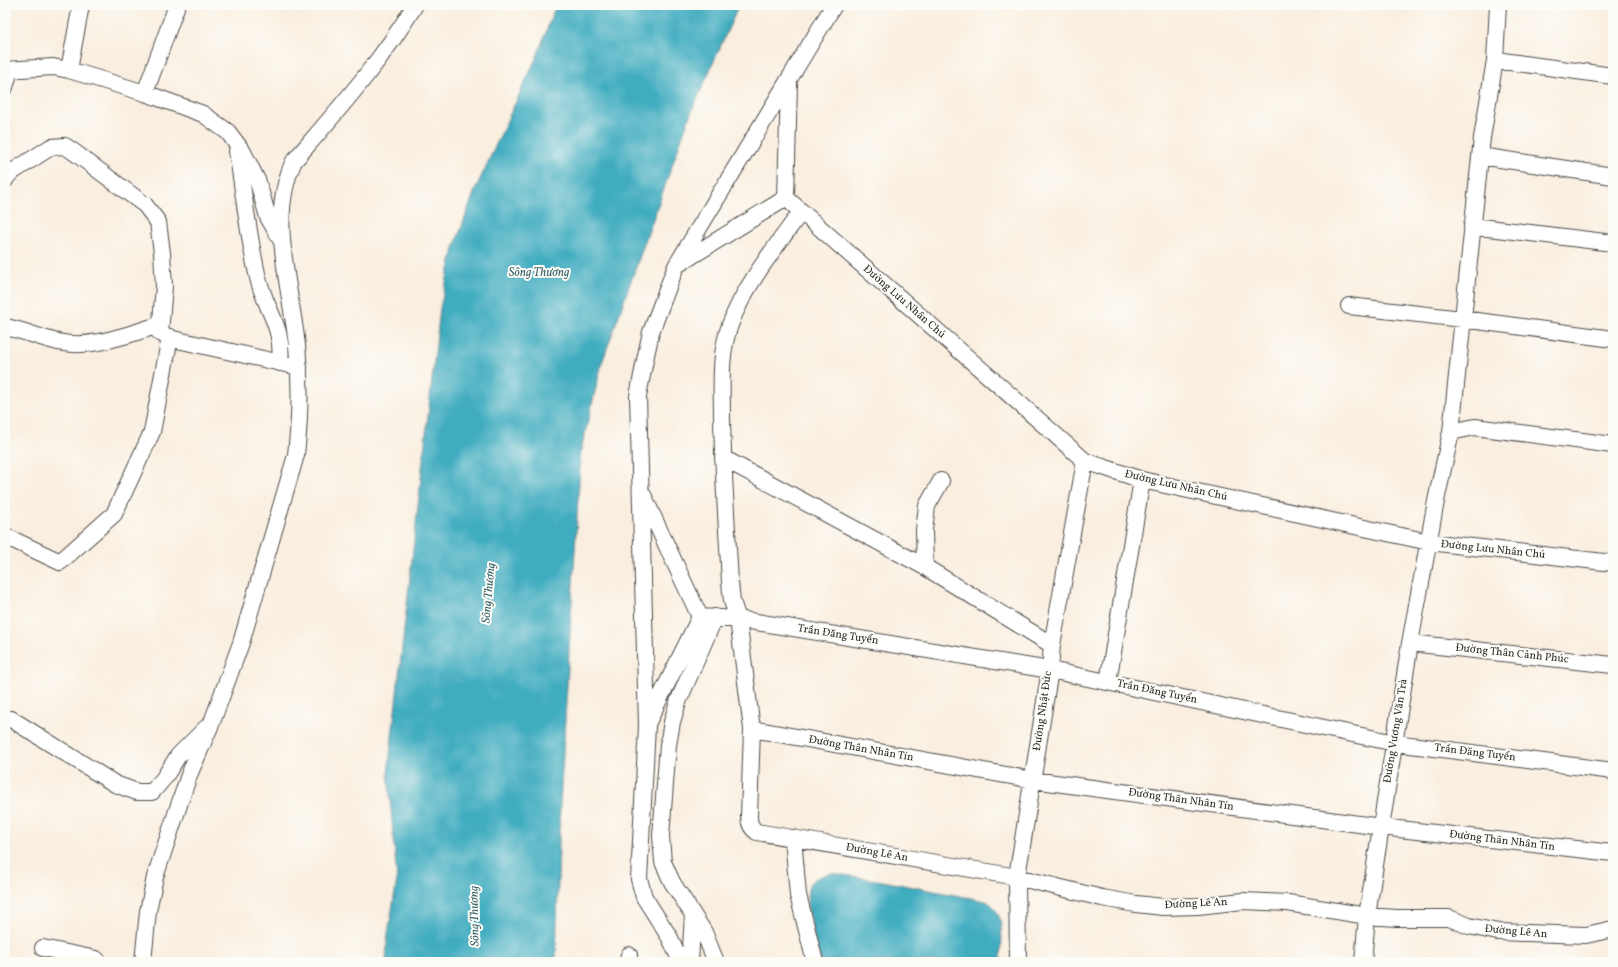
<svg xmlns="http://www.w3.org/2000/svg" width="1618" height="967" viewBox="0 0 1618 967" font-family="Vollkorn,serif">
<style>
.water{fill:#41acc0;stroke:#366c76}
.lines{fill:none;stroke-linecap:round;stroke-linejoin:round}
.minor-casing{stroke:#4a4846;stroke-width:18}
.minor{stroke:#fff;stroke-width:16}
.labels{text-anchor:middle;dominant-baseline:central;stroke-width:4;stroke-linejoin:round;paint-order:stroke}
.street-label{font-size:11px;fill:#2b2b2b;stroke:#fdfcf7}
.water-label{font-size:12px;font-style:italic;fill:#345f67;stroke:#fdfcf7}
</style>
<rect width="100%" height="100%" fill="#fdfcf7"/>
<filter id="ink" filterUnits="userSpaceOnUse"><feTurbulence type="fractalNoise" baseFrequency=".025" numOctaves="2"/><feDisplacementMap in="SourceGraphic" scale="8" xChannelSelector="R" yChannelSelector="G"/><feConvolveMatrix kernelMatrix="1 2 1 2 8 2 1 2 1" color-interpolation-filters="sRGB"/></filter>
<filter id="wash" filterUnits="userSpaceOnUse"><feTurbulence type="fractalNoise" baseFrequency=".012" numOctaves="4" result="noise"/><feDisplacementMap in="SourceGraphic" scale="16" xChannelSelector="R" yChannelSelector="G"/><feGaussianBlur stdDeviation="0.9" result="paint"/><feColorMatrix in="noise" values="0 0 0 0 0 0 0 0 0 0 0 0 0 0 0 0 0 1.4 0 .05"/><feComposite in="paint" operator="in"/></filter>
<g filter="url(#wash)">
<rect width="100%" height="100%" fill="#f9eedf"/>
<path class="water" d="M556 5H739L690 115 602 363 581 450 560 805 556 962H386L387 939 397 880 388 773 440 308 454 248 475 190 537 56Z
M832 873 888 882 986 901C1007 911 1001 942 1001 962H821C816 945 800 896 811 882 816 877 825 875 832 873Z"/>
</g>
<g filter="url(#ink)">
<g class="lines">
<defs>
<path id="minor" d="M1495 60 1613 76
M5 70 53 67 69 70 145 93 203 114 228 132 243 152 258 182 268 217 281 240
M69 70 81 5
M5 87 10 70
M145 93 177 5
M237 151C244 193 248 236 258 278 266 311 284 326 280 363
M1480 156 1613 176
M5 180 9 174 51 147 65 146 74 152 145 205 158 222 162 253 164 286 160 333 173 339 299 367
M786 198 1085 461 1142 480 1429 542 1613 563
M801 212C777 245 744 286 730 325 719 354 722 387 722 418 723 473 727 528 730 582L732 601 738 619 752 729 749 816C749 824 751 828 757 832L1017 877 1102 898 1136 904 1163 907 1198 906 1243 901 1288 903 1367 916 1397 918H1449L1469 926 1498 932 1586 935 1613 929
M1472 226 1613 243
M677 265 786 198 789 83
M1349 306 1462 319 1613 339
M5 327C23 330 40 338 58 342 92 350 127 334 160 325
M1451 432 1475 427 1613 445
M723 458 925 567 1052 645
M643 495 700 617 647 724
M5 536 60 562 114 514 152 432 170 337
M925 567 924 530 927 506 941 481
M700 617 738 619 1050 670 1395 743 1613 771
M715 617 678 702 672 722 668 745 661 836 663 862 672 882 704 932 716 962
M1410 643 1613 665
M1108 682 1142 480
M11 719 115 784 137 792H152L164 778 178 756 206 728
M752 729 1033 780 1381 827 1613 853
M793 838 798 895 815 962
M43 948 96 959 99 962
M143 962 148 911 155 877 189 775 212 722 241 643 296 455C300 419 301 382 297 346 291 286 267 218 294 161 337 111 381 62 415 5
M628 962 629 955
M681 962 670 938 644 897 639 879 647 726 638 396 645 360 651 332 676 266 834 5
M690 962 693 915
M1018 962 1017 877 1050 670 1052 645 1085 461
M1363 962 1367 916 1410 643 1436 501 1451 432 1482 138 1495 60 1498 5"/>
</defs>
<use href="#minor" class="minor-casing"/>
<use href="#minor" class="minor"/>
</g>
</g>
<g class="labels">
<g class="street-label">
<text transform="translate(904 302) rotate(41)">Đường Lưu Nhân Chú</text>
<text transform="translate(1176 486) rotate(13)">Đường Lưu Nhân Chú</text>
<text transform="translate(1493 550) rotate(6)">Đường Lưu Nhân Chú</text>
<text transform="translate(838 635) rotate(9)">Trần Đăng Tuyển</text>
<text transform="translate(1512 654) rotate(6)">Đường Thân Cảnh Phúc</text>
<text transform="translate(1157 692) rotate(12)">Trần Đăng Tuyển</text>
<text transform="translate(1043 711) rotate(-82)">Đường Nhật Đức</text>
<text transform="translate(1396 731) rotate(-81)">Đường Vương Văn Trà</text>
<text transform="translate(861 749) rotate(10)">Đường Thân Nhân Tín</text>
<text transform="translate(1475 753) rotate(7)">Trần Đăng Tuyển</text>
<text transform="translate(1181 800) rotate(8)">Đường Thân Nhân Tín</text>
<text transform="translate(1502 841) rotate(7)">Đường Thân Nhân Tín</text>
<text transform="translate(877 853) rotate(10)">Đường Lê An</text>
<text transform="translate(1196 904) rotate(-3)">Đường Lê An</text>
<text transform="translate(1516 932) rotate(5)">Đường Lê An</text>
</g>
<g class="water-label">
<text x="539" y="273">Sông Thương</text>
<text transform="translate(489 593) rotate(-85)">Sông Thương</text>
<text transform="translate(475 916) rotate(-91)">Sông Thương</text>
</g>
</g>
<rect width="1618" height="967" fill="none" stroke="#fdfcf7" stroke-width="20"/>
</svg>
